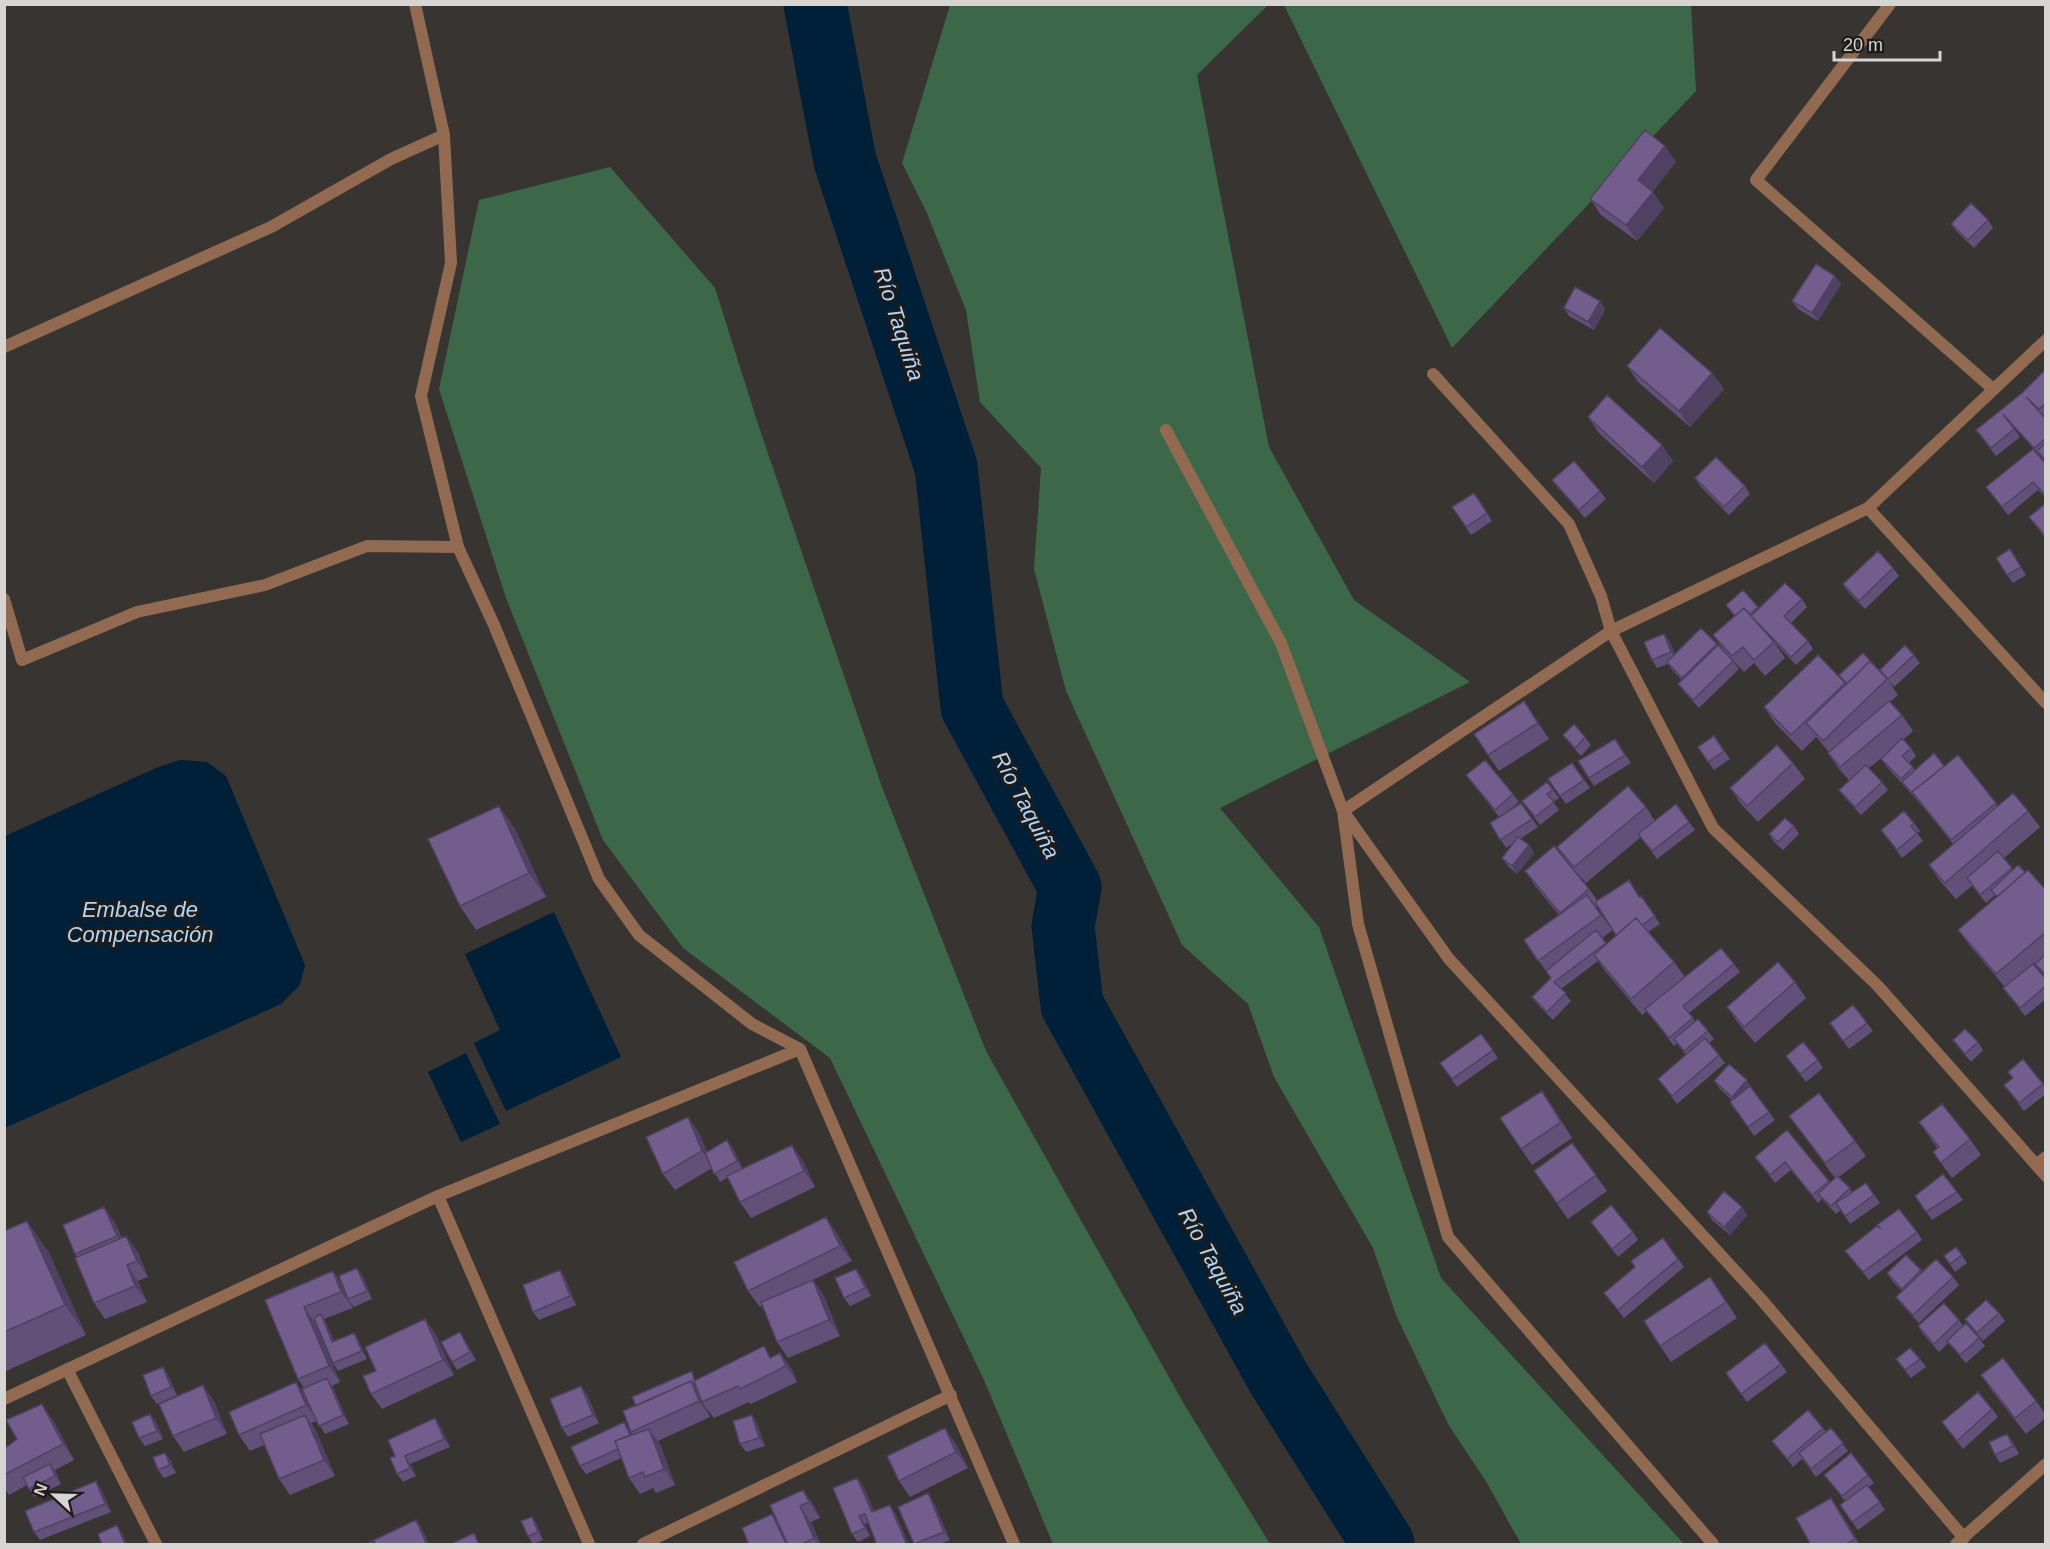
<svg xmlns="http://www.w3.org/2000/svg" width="2050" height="1549" viewBox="0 0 2050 1549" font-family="Helvetica,sans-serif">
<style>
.green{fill:#3c6849}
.water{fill:#001f38}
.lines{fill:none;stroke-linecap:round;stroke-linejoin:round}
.river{stroke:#001f38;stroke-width:63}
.service{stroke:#926a52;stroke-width:12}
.minor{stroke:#926a52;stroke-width:12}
.wall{fill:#635079;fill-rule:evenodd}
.shaded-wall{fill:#504163}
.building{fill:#735d8d;stroke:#504163;stroke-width:1.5}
.labels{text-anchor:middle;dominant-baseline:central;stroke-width:6;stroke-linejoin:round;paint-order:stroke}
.water-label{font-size:22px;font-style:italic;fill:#afd6fa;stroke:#1e1c1a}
</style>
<rect width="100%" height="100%" fill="#373431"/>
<path class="green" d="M950 5H1268L1197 75 1269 447 1354 600 1470 682 1220 808 1319 927 1441 1278 1684 1544H1521L1487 1483 1448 1424 1396 1315 1373 1248 1274 1077 1248 1004 1182 945 1066 691 1034 569 1041 468 980 402 966 310 926 211 902 163Z
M1284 5H1691L1696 91 1452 348Z
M610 167 715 288 758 424 882 787 986 1051 1184 1404 1270 1544H1053L984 1380 830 1058 683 948 603 840 506 598 439 389 479 200Z"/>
<path class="water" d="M180 760 207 762 226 776 305 965 300 985 281 1004 5 1128V836L156 768Z
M554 912 621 1057 506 1111 474 1043 500 1030 465 954Z
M466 1053 500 1124 461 1142 428 1072Z"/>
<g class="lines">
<path class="river" d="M815 4 845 161 946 467 972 707 1070 887 1063 926 1072 1005 1279 1379 1383 1544"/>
<path class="service" d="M4 347 271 227 391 159 444 135
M1433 374 1569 524 1601 596 1611 631
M1343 811 1449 959 1761 1299 1964 1538"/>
<path class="minor" d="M415 4 444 135 451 263 421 396 458 547
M1890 4 1756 180 1993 389
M1166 430 1281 643 1343 811 1358 924 1448 1237 1713 1544
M1868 508 2046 703
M4 599 22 660 137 612 265 585 367 546 458 547 494 625 599 879 639 935 752 1024 800 1049 1014 1544
M1611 631 1713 828 1878 986 2046 1176
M1343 811 1611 631 1868 508 2046 340
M2036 1165 2046 1157
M438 1196 589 1544
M67 1369 156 1544
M4 1399 438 1196 800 1049
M643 1544 951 1395
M1956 1544 2046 1464"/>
</g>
<path class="wall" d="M1665 146 1676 162 1652 192 1664 208 1637 241 1601 215 1590 199Z
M1988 220 1993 228 1974 248 1957 232 1951 224Z
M1835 276 1841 284 1818 321 1798 309 1792 301Z
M1600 301 1605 309 1594 330 1569 316 1564 308Z
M1627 366 1712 373 1724 389 1690 427 1638 382Z
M2046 369V417H2045L2040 413 2046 419V462L2009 422 2020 437 1996 456 1976 430 2022 393Z
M1588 417 1662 445 1673 461 1654 483 1599 433Z
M2046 464V498L2038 490 2008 515 1986 487Z
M1695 478 1745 486 1750 494 1729 515 1700 486Z
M1552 480 1600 491 1606 499 1585 518 1558 488Z
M1474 493 1492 521 1471 535 1452 507Z
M2046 503V539L2029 517Z
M2010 549 2026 575 2013 583 2007 575Z
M1893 568 1899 576 1865 609 1849 593 1843 584Z
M1743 590 1759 609 1802 599 1807 607 1791 623 1808 641 1813 649 1796 665 1773 641 1785 658 1765 676 1754 663 1744 672 1724 651 1713 635 1735 616 1726 605Z
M1701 628 1733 661 1739 669 1699 708 1684 692 1678 684 1682 680 1672 670 1668 664 1657 668 1652 660 1664 634 1670 642 1675 654Z
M1914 655 1920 663 1894 687 1888 680 1898 695 1890 702 1902 715 1913 731 1903 740 1911 748 1916 756 1909 763 1915 770 1944 766 1958 755 1998 806 2028 811 2040 827 2004 858 2013 870 2025 872 2046 890V977L2036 965 2035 966 2046 979V999L2025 1016 2009 996 2003 988 2005 987 1970 946 1958 930 1996 897 1995 895 1986 903 1972 886 1956 899 1940 881 1929 865 1953 844 1923 807 1887 767 1881 759 1885 755 1869 768 1882 782 1888 790 1861 815 1845 798 1839 790 1849 780 1839 769 1828 753 1829 752 1816 737 1802 751 1775 723 1764 707 1843 681 1839 675 1876 667 1885 677 1880 670Z
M1524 701 1549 739 1499 771 1488 755Z
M1563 735 1585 737 1591 745 1581 756 1569 743Z
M1714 736 1730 759 1714 770 1698 747Z
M1615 739 1631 763 1594 786 1589 778Z
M1572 763 1590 788 1566 804 1548 779Z
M1793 763 1805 779 1758 822 1741 804 1730 788Z
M1466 775 1513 794 1519 802 1508 811 1521 803 1538 827 1520 839 1529 845 1534 853 1517 874 1508 866 1502 858 1515 842 1506 848 1490 823 1499 817Z
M1547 782 1559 798 1553 802 1559 810 1540 825 1522 801Z
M1676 804 1695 830 1657 859 1641 837 1586 883 1569 865 1589 889 1597 900 1640 897 1641 896 1660 924 1648 932 1674 962 1685 977 1734 964 1740 972 1689 1013 1695 1022 1708 1031 1714 1039 1709 1043 1725 1063 1677 1104 1658 1079 1686 1055 1677 1044 1674 1046 1647 1011 1642 1015 1605 971 1598 961 1561 989 1571 1001 1553 1020 1538 1005 1532 997 1551 978 1524 940 1559 915 1536 887 1525 871 1567 862 1557 847 1646 807 1655 821ZM1598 907 1616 935 1607 944 1602 938 1613 930 1596 908Z
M499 806 515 829 546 897 476 930 460 906Z
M1914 823 1920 831 1917 833 1923 841 1902 858 1881 830Z
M1794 826 1799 834 1783 850 1774 842 1769 834Z
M1795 982 1806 998 1755 1043 1738 1023 1727 1007Z
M1830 1023H1867L1873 1031 1849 1049Z
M1481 1034 1498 1058 1457 1087 1440 1063Z
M1953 1040 1978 1042 1983 1050 1971 1062 1959 1048Z
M1786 1056 1818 1060 1823 1068 1806 1082Z
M2023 1059 2046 1088V1094L2024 1111 2004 1085 2013 1078 2008 1072Z
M1714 1081 1752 1088 1775 1120 1754 1136 1730 1102 1732 1100 1720 1089Z
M1553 1107 1572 1138 1532 1165 1521 1149Z
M1789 1116 1855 1141 1866 1156 1839 1177 1852 1192 1866 1183 1880 1203 1850 1224 1841 1210 1836 1214 1822 1199 1818 1203 1791 1170 1775 1183 1755 1157 1787 1130 1830 1183 1835 1178Z
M688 1117 699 1133 707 1152 733 1148 742 1168 803 1161 815 1187 751 1218 740 1202 728 1177 720 1182 712 1168 675 1190 663 1174Z
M1919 1122 1970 1139 1981 1155 1952 1178 1933 1152 1937 1148Z
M1572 1143 1607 1191 1568 1219 1534 1171Z
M1943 1174 1963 1200 1932 1220 1915 1196Z
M104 1207 115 1223 122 1238 126 1236 138 1252 148 1277 138 1281 147 1302 105 1319 94 1303 77 1257 75 1254Z
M1707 1212 1747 1215 1730 1235 1712 1220Z
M1591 1222 1633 1232 1638 1240 1618 1257Z
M1880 1229 1917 1232 1922 1240 1869 1280 1845 1251Z
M4 1231 48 1251 86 1335 4 1372Z
M837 1233 852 1261 813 1280 824 1296 840 1336 788 1358 777 1342 762 1306 760 1307 748 1291Z
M1663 1238 1684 1267 1624 1318 1604 1293 1635 1267Z
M1956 1247 1967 1263 1955 1272 1944 1256Z
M1906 1255 1922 1272 1953 1277 1959 1285 1919 1323 1902 1305 1896 1297 1902 1291 1892 1281 1887 1273Z
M856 1269 862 1277 871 1296 850 1306 844 1298Z
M560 1270 565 1278 576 1305 539 1320 533 1312Z
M333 1271 342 1285 363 1276 372 1299 354 1307 350 1302 353 1308 324 1319 334 1341 354 1333 359 1341 367 1359 338 1371 333 1363 315 1323 340 1382 332 1386 349 1424 325 1434 317 1421 311 1423 316 1431 335 1476 290 1495 279 1479 264 1445 250 1451 239 1435 304 1393V1388L298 1379 265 1300Z
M1710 1277 1737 1318 1671 1362 1660 1346Z
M1999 1313 2005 1321 1983 1341 1965 1319Z
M425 1319 436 1335 454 1375 382 1409 371 1394 376 1371Z
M1959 1320 1963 1326 1979 1338 1985 1346 1966 1363 1948 1343 1939 1352 1923 1334 1918 1326Z
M460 1332 465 1340 476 1360 457 1370 452 1362Z
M1765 1343 1787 1372 1747 1402 1726 1373Z
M780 1353 792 1369 797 1382 751 1404 749 1402 714 1418 707 1409 710 1417 658 1441 660 1444 675 1485 656 1493 653 1488 640 1494 629 1478 621 1458 586 1474 580 1466 624 1422 632 1435H633L631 1432 697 1379 772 1357Z
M1896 1359H1920L1926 1367 1911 1378Z
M163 1367 168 1375 177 1395 157 1404 151 1396Z
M1981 1375 2036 1401 2046 1415V1418L2026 1434 1992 1391Z
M587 1394 599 1423 568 1437 562 1428Z
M214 1401 227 1434 184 1452 173 1436Z
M1992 1409 1998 1417 1963 1449 1942 1422Z
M435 1418 440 1426 450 1447 410 1464 416 1476 403 1482 397 1474 395 1456Z
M53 1420 74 1460 55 1470 61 1484 34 1497 27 1485 9 1495 4 1489V1449Z
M156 1422 163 1439 145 1446 139 1438Z
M757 1423 765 1446 746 1452 740 1444Z
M1823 1428 1826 1432 1831 1428 1848 1451 1816 1477 1802 1459 1793 1467 1772 1441Z
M2013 1442 2019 1454 2000 1463 1995 1455Z
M956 1444 968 1468 910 1497 899 1481Z
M165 1453 171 1461 176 1473 164 1478 158 1470Z
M1824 1475H1868L1874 1483 1869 1487 1885 1510 1858 1530 1840 1505 1845 1501Z
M857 1478 863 1486 874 1511 895 1513 909 1545H877L868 1523 865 1524 870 1536 858 1542 852 1534Z
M101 1489 111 1512 40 1540 34 1532Z
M803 1490 814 1506 820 1518 811 1522 821 1545H788Z
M933 1501 950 1540 938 1545H914Z
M1842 1514 1860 1545H1811Z
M532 1517 537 1525 543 1540 533 1544 528 1536Z"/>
<path class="shaded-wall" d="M1665 146 1676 162 1649 196 1638 180Z
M1653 192 1664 208 1637 241 1626 225Z
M1835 276 1841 284 1818 321 1812 313Z
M1600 301 1605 309 1594 330 1588 322Z
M1712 373 1724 389 1690 427 1679 411Z
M1662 445 1673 461 1654 483 1642 467Z
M1664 634 1670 642 1677 660 1671 652Z
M1524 701 1535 717 1549 739 1538 723Z
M499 806 515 829 546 897 529 873Z
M1529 845 1534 853 1517 874 1512 866Z
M1747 1080 1752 1088 1737 1105 1732 1097Z
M1542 1091 1553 1107 1572 1138 1561 1122Z
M688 1117 699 1133 713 1167 702 1151Z
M727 1140 733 1148 743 1169 737 1161Z
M792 1145 803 1161 815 1187 804 1171Z
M104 1207 115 1223 128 1252 117 1236Z
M1742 1207 1747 1215 1730 1235 1724 1227Z
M826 1217 837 1233 852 1261 840 1246Z
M27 1221 48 1251 86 1335 65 1305Z
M126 1236 138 1252 148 1277 137 1261Z
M127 1265 138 1281 147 1302 135 1286Z
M357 1268 363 1276 372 1299 367 1291Z
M856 1269 862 1277 871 1296 865 1288Z
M560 1270 565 1278 576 1305 570 1296Z
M333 1271 344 1287 348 1299 353 1308 341 1292Z
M813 1280 824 1296 840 1336 829 1320Z
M304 1307 315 1323 340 1382 329 1366Z
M321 1314 326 1322 338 1350 332 1342Z
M425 1319 436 1335 454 1375 443 1360Z
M460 1332 465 1340 476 1360 470 1352Z
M354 1333 359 1341 367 1359 362 1351Z
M780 1353 792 1369 797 1382 786 1366Z
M163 1367 168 1375 177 1395 171 1387Z
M327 1378 332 1386 349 1424 343 1415Z
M691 1381 703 1397 702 1402 707 1409 710 1417 699 1401Z
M296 1382 307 1398 317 1420 306 1405Z
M203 1385 214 1401 227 1434 216 1418Z
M581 1386 587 1394 599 1423 593 1415Z
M42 1404 53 1420 74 1460 63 1444Z
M150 1414 156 1422 163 1439 157 1431Z
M305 1415 316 1431 335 1476 324 1460Z
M752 1415 757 1423 765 1446 759 1438Z
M435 1418 440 1426 450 1447 444 1439Z
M624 1422 630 1430 639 1450 633 1442Z
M945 1428 956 1444 968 1468 956 1452Z
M649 1429 660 1444 675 1485 664 1469Z
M2007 1434 2013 1442 2019 1454 2013 1446Z
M165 1453 171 1461 176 1473 170 1465Z
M405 1456 410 1464 416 1476 410 1468Z
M50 1464 56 1473 61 1484 55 1476Z
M857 1478 863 1486 878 1520 872 1512Z
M96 1481 101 1489 111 1512 105 1504Z
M803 1490 814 1506 820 1518 809 1502Z
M928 1493 933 1501 950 1540 944 1532Z
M1831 1498 1842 1514 1860 1545H1859L1855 1539Z
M890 1505 895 1513 909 1545H907L906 1543Z
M800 1506 811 1522 821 1545H819L814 1538Z
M772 1514 778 1523 788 1545 786 1544Z
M859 1516 865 1524 870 1536 865 1528Z
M532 1517 537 1525 543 1540 538 1532Z
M416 1520 422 1528 429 1545 426 1543Z
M117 1525 123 1534 127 1545H125Z"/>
<path class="building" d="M1645 130 1665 146 1638 180 1653 192 1626 225 1590 199Z
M1971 203 1988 220 1968 240 1951 224Z
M1816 264 1835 276 1812 313 1792 301Z
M1575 287 1600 301 1588 322 1564 308Z
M1660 328 1712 373 1679 411 1627 366Z
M2046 369V403L2039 409 2026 397 2046 419V438L2034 448 2003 414 2014 429 1991 448 1976 430 2022 393Z
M1607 395 1662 445 1642 467 1588 417Z
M2046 443V460L2037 451Z
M2033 449 2046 464V493L2044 494 2033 482 2002 507 1986 487Z
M1716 457 1745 486 1724 507 1695 478Z
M1574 461 1600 491 1579 510 1552 480Z
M1474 493 1487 513 1466 527 1452 507Z
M2046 503V537L2029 517Z
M2010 549 2021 567 2007 575 1996 558Z
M1878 551 1893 568 1859 601 1843 584Z
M1785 583 1802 599 1784 616 1808 641 1791 657 1751 616Z
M1743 590 1758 607 1750 614 1744 608 1735 616 1726 605Z
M1744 608 1774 642 1754 660 1743 647 1732 656 1713 635Z
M1701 628 1717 644 1682 678 1667 662Z
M1664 634 1671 652 1652 660 1644 642Z
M1718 645 1733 661 1693 700 1678 684Z
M1905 645 1914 655 1888 679 1880 670Z
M1863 653 1876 667 1870 661 1847 684 1839 675Z
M1818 655 1845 683 1791 735 1764 707Z
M1870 661 1887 679 1823 741 1806 723Z
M1524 701 1538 723 1488 755 1474 734Z
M1889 701 1902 715 1840 767 1828 753Z
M1574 724 1585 737 1575 748 1563 735Z
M1714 736 1724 751 1708 762 1698 747Z
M1902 738 1911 748 1902 756 1913 767 1901 779 1881 759Z
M1615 739 1625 755 1589 778 1578 761Z
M1777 745 1793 763 1747 806 1730 788Z
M1934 753 1944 766 1912 792 1917 799 1902 782Z
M1958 755 1996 803 1951 840 1912 792Z
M1485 760 1513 794 1495 810 1466 775Z
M1572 763 1584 780 1560 796 1548 779Z
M1866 765 1882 782 1855 807 1839 790Z
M1547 782 1553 790 1547 794 1554 802 1535 817 1522 801Z
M1628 786 1646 807 1574 867 1557 847Z
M2013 793 2028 811 1945 883 1929 865Z
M1521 803 1532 819 1500 840 1490 823Z
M1676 804 1689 822 1652 851 1638 834Z
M499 806 529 873 460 906 428 839Z
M1904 811 1914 823 1911 826 1917 833 1897 850 1881 830Z
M1785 818 1794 826 1778 842 1769 834Z
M1518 837 1529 845 1512 866 1502 858Z
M1554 846 1589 889 1560 913 1525 871Z
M1998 851 2012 868 1980 895 1967 878Z
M2018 865 2025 872 1997 897 1991 890Z
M2028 870 2046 890V932L1996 974 1958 930Z
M1629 880 1639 897 1641 896 1655 916 1642 925 1636 918 1616 935 1595 902Z
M1587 895 1601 915 1538 961 1524 940Z
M1636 918 1674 962 1631 999 1594 955Z
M1596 930 1606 943 1554 982 1566 993 1547 1012 1532 997 1551 978 1546 971Z
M1721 948 1734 964 1683 1006 1693 1018 1669 1038 1645 1009Z
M2046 954V975L2035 964Z
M1778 962 1795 982 1744 1027 1727 1007Z
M2033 964 2046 979V986L2020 1008 2003 988Z
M1853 1005 1867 1023 1843 1041 1830 1023Z
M1698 1019 1708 1031 1684 1051 1674 1039Z
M1965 1029 1978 1042 1965 1054 1953 1040Z
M1481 1034 1493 1050 1452 1079 1440 1063Z
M1705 1038 1719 1055 1672 1096 1658 1079Z
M1803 1042 1818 1060 1800 1074 1786 1056Z
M2023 1059 2043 1084 2019 1103 2004 1085 2013 1078 2008 1072Z
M1729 1064 1747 1080 1732 1097 1714 1081Z
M1750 1086 1769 1112 1748 1127 1730 1102Z
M1542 1091 1561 1122 1521 1149 1500 1118Z
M1819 1093 1855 1141 1825 1163 1789 1116Z
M1942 1104 1970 1139 1941 1163 1933 1152 1939 1147 1919 1122Z
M688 1117 702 1151 663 1174 646 1137Z
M1787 1130 1829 1181 1812 1195 1785 1162 1770 1175 1755 1157Z
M727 1140 737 1161 714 1174 705 1153Z
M1572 1143 1596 1175 1557 1203 1534 1171Z
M792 1145 804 1171 740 1202 727 1176Z
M1943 1174 1957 1192 1926 1212 1915 1196Z
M1837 1176 1850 1188 1831 1206 1818 1194Z
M1866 1183 1874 1195 1845 1216 1836 1203Z
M1724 1191 1742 1207 1724 1227 1707 1212Z
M1611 1205 1633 1232 1612 1249 1591 1222Z
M104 1207 117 1236 75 1254 63 1225Z
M1899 1209 1917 1232 1863 1272 1845 1251 1877 1226 1881 1229 1877 1225Z
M826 1217 840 1246 748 1291 734 1262Z
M27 1221 65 1305 4 1332V1231Z
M126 1236 137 1261 127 1265 135 1286 94 1303 75 1258Z
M1663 1238 1678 1259 1618 1310 1604 1293 1635 1267 1631 1261Z
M1956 1247 1962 1255 1950 1264 1944 1256Z
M1906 1255 1921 1270 1902 1289 1887 1273Z
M1936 1259 1953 1277 1913 1315 1896 1297Z
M357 1268 367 1291 348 1299 339 1276Z
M856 1269 865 1288 844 1298 835 1278Z
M560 1270 570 1296 533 1312 523 1285Z
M333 1271 341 1292 304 1307 329 1366 298 1379 265 1300Z
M1710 1277 1726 1302 1660 1346 1644 1321Z
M813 1280 829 1320 777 1342 761 1302Z
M1986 1300 1999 1313 1977 1333 1965 1319Z
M1944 1303 1959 1320 1934 1344 1918 1326Z
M321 1314 332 1342 354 1333 362 1351 333 1363 314 1318Z
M425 1319 443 1360 371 1394 363 1376 376 1371 365 1347Z
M1966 1323 1979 1338 1960 1355 1947 1341Z
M460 1332 470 1352 452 1362 441 1342Z
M1765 1343 1781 1364 1741 1394 1726 1373Z
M764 1346 770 1358 780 1353 786 1366 740 1389 738 1386 702 1402 694 1381Z
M1910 1348 1920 1359 1905 1370 1896 1359Z
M2003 1358 2036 1401 2015 1418 1981 1375Z
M163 1367 171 1387 151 1396 143 1375Z
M692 1371 696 1387 691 1381 636 1406 632 1397Z
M327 1378 343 1415 319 1426 302 1389Z
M691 1381 699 1401 631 1432 623 1411Z
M296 1382 306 1405 239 1435 229 1412Z
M203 1385 216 1418 173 1436 159 1404Z
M581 1386 593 1415 562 1428 550 1399Z
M1978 1392 1992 1409 1957 1441 1942 1422Z
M42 1404 63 1444 4 1475V1449L17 1439 6 1420Z
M1808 1410 1823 1428 1787 1459 1772 1441Z
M150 1414 157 1431 139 1438 132 1422Z
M305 1415 324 1460 279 1479 260 1434Z
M752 1415 759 1438 740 1444 733 1421Z
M435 1418 444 1439 405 1456 410 1468 397 1474 390 1458 395 1456 388 1440Z
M624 1422 630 1435 615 1441 618 1449 580 1466 571 1447Z
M945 1428 956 1452 899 1481 887 1456Z
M1831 1428 1843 1443 1811 1469 1799 1453Z
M649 1429 664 1469 645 1477 643 1472 629 1478 615 1441Z
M2007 1434 2013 1446 1995 1455 1989 1442Z
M165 1453 170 1465 158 1470 153 1457Z
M1851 1453 1868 1475 1842 1496 1824 1475Z
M50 1464 55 1476 29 1489 23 1477Z
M857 1478 872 1512 890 1505 906 1543 902 1545H877L865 1514 859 1516 865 1528 852 1534 833 1488Z
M96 1481 105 1504 34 1532 25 1511Z
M1867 1485 1880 1502 1852 1522 1840 1505Z
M803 1490 809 1502 800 1506 814 1538 800 1545H788L770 1505Z
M928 1493 944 1532 914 1544 898 1507Z
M1831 1498 1855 1539 1845 1545H1811L1796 1518Z
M772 1514 786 1544 749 1545 742 1528Z
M532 1517 538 1532 528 1536 521 1521Z
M416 1520 426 1543 424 1545H376L374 1540Z
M117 1525 125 1545H102L98 1534Z
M474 1533 479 1545H451V1544Z
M372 1541 374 1545H365Z"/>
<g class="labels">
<g class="water-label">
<text transform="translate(899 324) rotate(72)">Río Taquiña</text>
<text transform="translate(1026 805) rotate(62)">Río Taquiña</text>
<text x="140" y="909">Embalse de<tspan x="140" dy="25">Compensación</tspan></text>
<text transform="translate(1213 1261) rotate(61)">Río Taquiña</text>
</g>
</g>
<rect width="2050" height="1549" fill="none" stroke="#d7d5d3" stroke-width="12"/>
<g transform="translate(54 1495) rotate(292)" stroke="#1e1c1a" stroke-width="4.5" paint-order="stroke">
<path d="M0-4.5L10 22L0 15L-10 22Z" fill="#d7d5d3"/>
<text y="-9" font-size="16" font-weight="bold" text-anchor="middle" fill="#d7d5d3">N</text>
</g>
<path d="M1834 51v9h106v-9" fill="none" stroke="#d7d5d3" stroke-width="3"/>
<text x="1843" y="51" font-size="18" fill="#d7d5d3" stroke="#1e1c1a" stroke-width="4.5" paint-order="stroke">20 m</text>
</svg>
